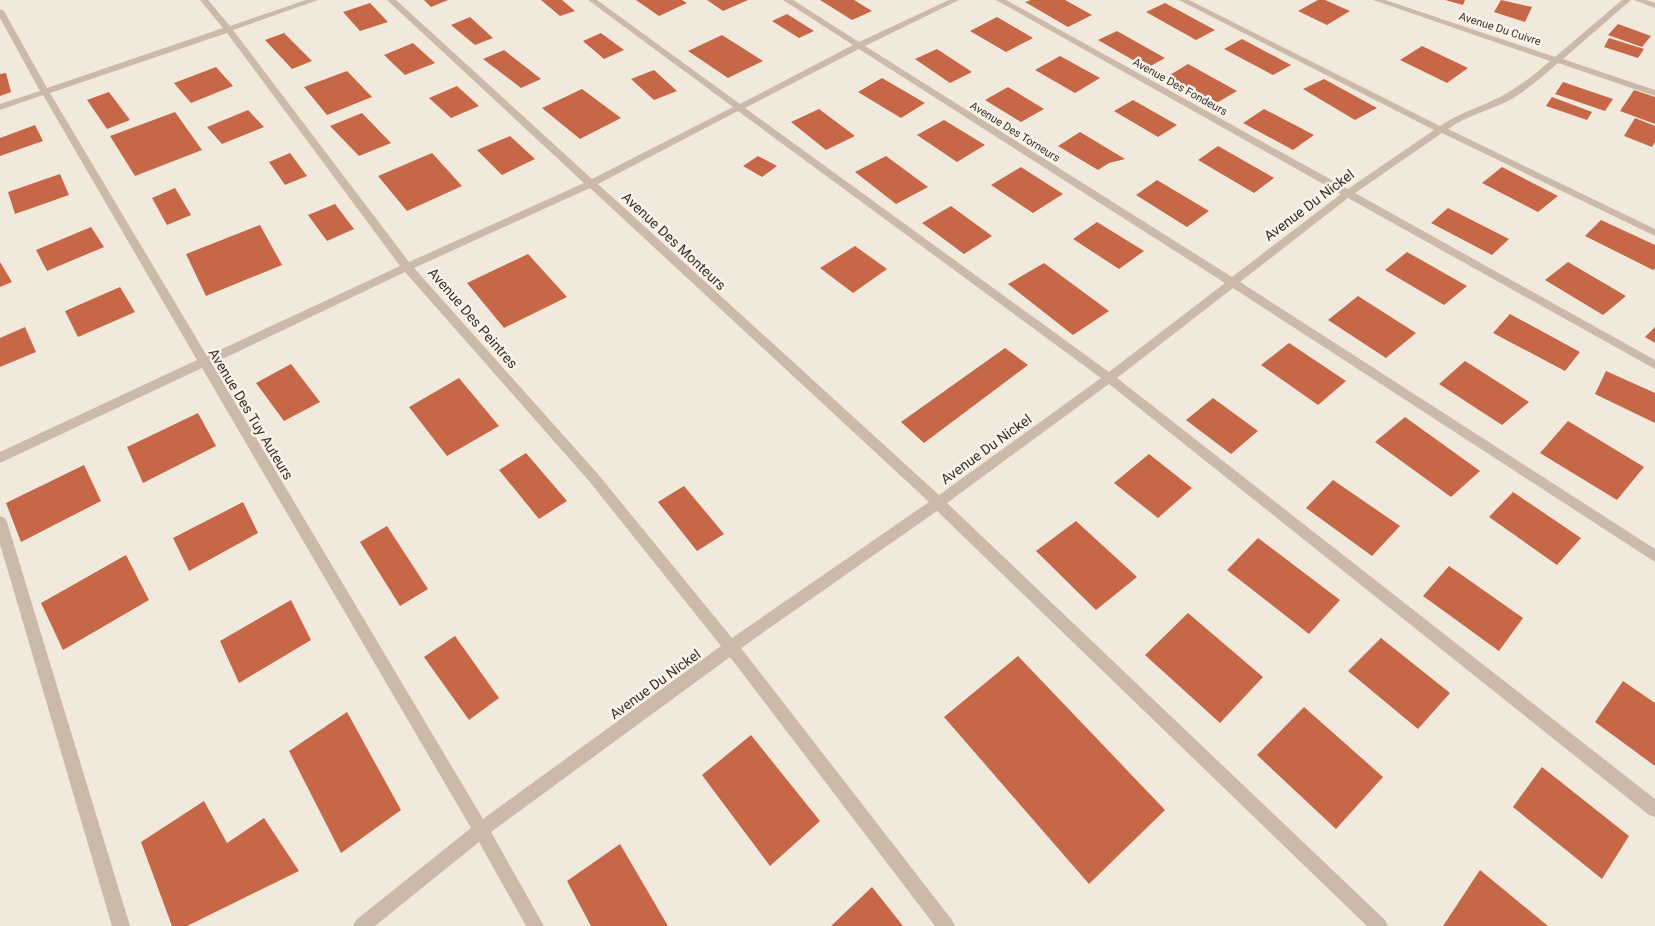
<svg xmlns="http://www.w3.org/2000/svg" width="1655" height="926" viewBox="0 0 1655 926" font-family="Roboto,sans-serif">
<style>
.building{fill:#c66748}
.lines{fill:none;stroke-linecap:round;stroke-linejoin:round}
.minor{fill:#cbb9a9;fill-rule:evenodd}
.labels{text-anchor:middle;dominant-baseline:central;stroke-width:5;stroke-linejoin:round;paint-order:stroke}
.far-street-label{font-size:11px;fill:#382e29;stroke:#faf3ea}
.street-label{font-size:14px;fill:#382e29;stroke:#faf3ea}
</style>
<rect width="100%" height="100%" fill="#f2e9dd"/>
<path class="building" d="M424 0H448L431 7Z
M541 0H562L575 11 560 16Z
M636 0H682L687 3 659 16Z
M707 0H748L723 11Z
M820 0H854L872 11 852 20Z
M1031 0H1065L1092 15 1068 27 1025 2Z
M1318 0H1325L1350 11 1327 25 1298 11Z
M1445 0H1465L1463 5Z
M1501 0 1532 7 1525 22 1494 12Z
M370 3 388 22 360 31 343 12Z
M1165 3 1215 30 1196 40 1146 12Z
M787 14 814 31 799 38 772 21Z
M470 17 493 38 475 45 451 25Z
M997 17 1033 38 1006 52 970 31Z
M1618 24 1651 36 1642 47 1608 35Z
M1117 31 1165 58 1147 68 1098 40Z
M284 33 312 61 292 69 265 40Z
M601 33 624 50 604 59 583 41Z
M722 35 763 61 728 78 688 51Z
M1609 38 1644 49 1638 58 1604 47Z
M1242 39 1291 65 1273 75 1224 49Z
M413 43 435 63 405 75 384 55Z
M1422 46 1468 68 1447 83 1400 60Z
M937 49 972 72 950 83 915 59Z
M504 50 541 79 521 88 483 59Z
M1060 56 1100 78 1075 93 1035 70Z
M1188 64 1237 91 1213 105 1165 78Z
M216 67 233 86 191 103 174 83Z
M654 70 677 91 654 100 631 79Z
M347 71 372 97 327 115 304 87Z
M6 73 11 92 0 96V74Z
M882 78 925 103 901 118 858 92Z
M1324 79 1377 108 1355 120 1303 89Z
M1563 82 1613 99 1605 111 1555 94Z
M457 86 479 106 451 118 429 98Z
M1008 87 1044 109 1021 122 985 100Z
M582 89 621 118 580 139 542 108Z
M1634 90 1655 97V124L1620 111Z
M109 92 130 120 107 129 87 100Z
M1552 97 1592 112 1587 120 1546 106Z
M1133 100 1177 125 1158 137 1114 111Z
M819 109 855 136 826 150 791 122Z
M1264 109 1314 135 1293 150 1243 123Z
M248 110 264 127 222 144 207 127Z
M175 112 202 150 135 176 110 136Z
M362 113 391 143 359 156 330 126Z
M1635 118 1655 126V142L1652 147 1624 136Z
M944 120 985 145 957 162 917 135Z
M35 125 43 141 0 156V138Z
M1080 132 1125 159 1109 163 1098 170 1058 146Z
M510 136 535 159 502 175 477 150Z
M1218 146 1274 178 1254 193 1198 160Z
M290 153 307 176 285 185 269 162Z
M432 153 462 186 407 211 378 176Z
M758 156 777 166 762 177 743 166Z
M886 156 928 187 896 204 855 172Z
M1021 167 1063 194 1033 213 991 185Z
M1502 167 1558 196 1538 212 1482 183Z
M60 174 69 195 15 214 8 192Z
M1157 180 1209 211 1187 227 1136 195Z
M175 188 191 215 167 225 152 198Z
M335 204 354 229 327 241 308 215Z
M951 206 992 236 964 254 922 223Z
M1448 208 1509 239 1492 255 1431 223Z
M1601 220 1655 245V268L1653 270 1585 236Z
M1097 222 1144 251 1119 269 1073 239Z
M260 225 282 265 206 296 186 254Z
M91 227 104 247 47 271 36 250Z
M855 246 887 269 853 293 820 268Z
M1407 252 1467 286 1444 305 1385 270Z
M528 254 567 297 504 328 467 283Z
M0 262 12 282 0 287Z
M1568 262 1626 296 1603 315 1545 280Z
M1044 263 1109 311 1073 335 1008 284Z
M120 287 135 312 78 337 65 311Z
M1358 296 1416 333 1386 358 1328 320Z
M1510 314 1580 352 1565 371 1493 333Z
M25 327 36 352 0 367V338Z
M1655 327V343L1645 337Z
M1289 343 1346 381 1318 405 1261 365Z
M1005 348 1028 365 924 443 901 422Z
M1465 361 1529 402 1502 425 1439 384Z
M291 364 320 402 284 421 256 383Z
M1606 371 1655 393V423L1595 394Z
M459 378 499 426 447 456 409 407Z
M1213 398 1258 431 1231 454 1186 420Z
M198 413 216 446 143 483 127 447Z
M1405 417 1480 471 1451 497 1375 442Z
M1568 421 1644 467 1617 500 1540 453Z
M526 453 567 501 539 519 499 470Z
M1149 454 1192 488 1158 518 1114 483Z
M84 465 101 501 21 542 6 503Z
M1333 480 1400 526 1372 556 1306 508Z
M684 486 724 534 697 551 658 502Z
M1513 492 1581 538 1557 565 1489 517Z
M243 502 258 533 189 571 173 538Z
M1076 521 1137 577 1096 610 1036 551Z
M387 526 428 589 400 606 360 542Z
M1258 538 1340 600 1309 634 1227 570Z
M126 555 149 600 63 650 41 603Z
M1449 566 1523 618 1499 651 1423 596Z
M291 600 311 640 239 683 220 641Z
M1188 613 1263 677 1220 723 1145 655Z
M455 636 499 698 469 720 424 657Z
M1381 638 1450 693 1418 729 1348 671Z
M1018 656 1165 810 1089 884 944 717Z
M1623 681 1655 703V766L1595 722Z
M1304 707 1383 777 1336 829 1257 755Z
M347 712 401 810 341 853 289 751Z
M751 735 820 821 770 866 702 775Z
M1542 767 1629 836 1602 879 1513 807Z
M204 801 227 843 264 818 299 871 187 926H172L141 842Z
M620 844 668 926H591L567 881Z
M1480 870 1548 926H1443Z
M872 887 903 926H831Z"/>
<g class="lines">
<path class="minor" d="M200 0H208L230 26 306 0H318L233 30 409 262 584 183 387 0H396L592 179 733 107 588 0H597L740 104 853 45 783 0H793L859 42 949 0H959L865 46 1232 277 1341 194 996 0H1006L1348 189 1434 130 1179 0H1189L1440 126C1459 113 1480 107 1500 97 1518 88 1535 74 1550 61L1373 0H1385L1555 57 1622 0H1631L1563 59 1655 90V96L1558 63C1542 77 1526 91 1508 101 1488 111 1466 116 1448 129L1655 229V236L1442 133 1355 193 1655 360V369L1348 198 1240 282 1655 549V562L1233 288 1117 378 1655 799V817L1649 815 1109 384 947 503 1385 920 1388 926H1367L937 511 741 648 952 920 955 926H935L730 657 491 832 544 926H526L479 842 375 926H353L356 920 471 828 202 368 0 463V452L197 360 43 95 0 110V104L40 91 0 18V9L4 11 47 88 223 28ZM227 33 400 266 207 356 50 93ZM859 49 1225 283 1109 372 745 108ZM738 111 1101 378 939 495 598 184ZM590 188 929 502 732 638 597 473 414 268ZM405 272 589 481 721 646 483 819 212 364Z
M1634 0H1646L1655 3V8Z
M0 516 5 518 7 522 130 926H112L0 544Z"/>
</g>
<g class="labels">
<g class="far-street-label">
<text transform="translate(1500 29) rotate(18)">Avenue Du Cuivre</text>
<text transform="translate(1180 87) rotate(29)">Avenue Des Fondeurs</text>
<text transform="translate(1015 132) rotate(32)">Avenue Des Torneurs</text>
</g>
<g class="street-label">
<text transform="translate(1309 205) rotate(-37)">Avenue Du Nickel</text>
<text transform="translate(674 241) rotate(43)">Avenue Des Monteurs</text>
<text transform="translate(473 318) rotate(49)">Avenue Des Peintres</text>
<text transform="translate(251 414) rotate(59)">Avenue Des Tuy Auteurs</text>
<text transform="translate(986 449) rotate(-36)">Avenue Du Nickel</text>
<text transform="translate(655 684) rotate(-36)">Avenue Du Nickel</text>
</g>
</g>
</svg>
